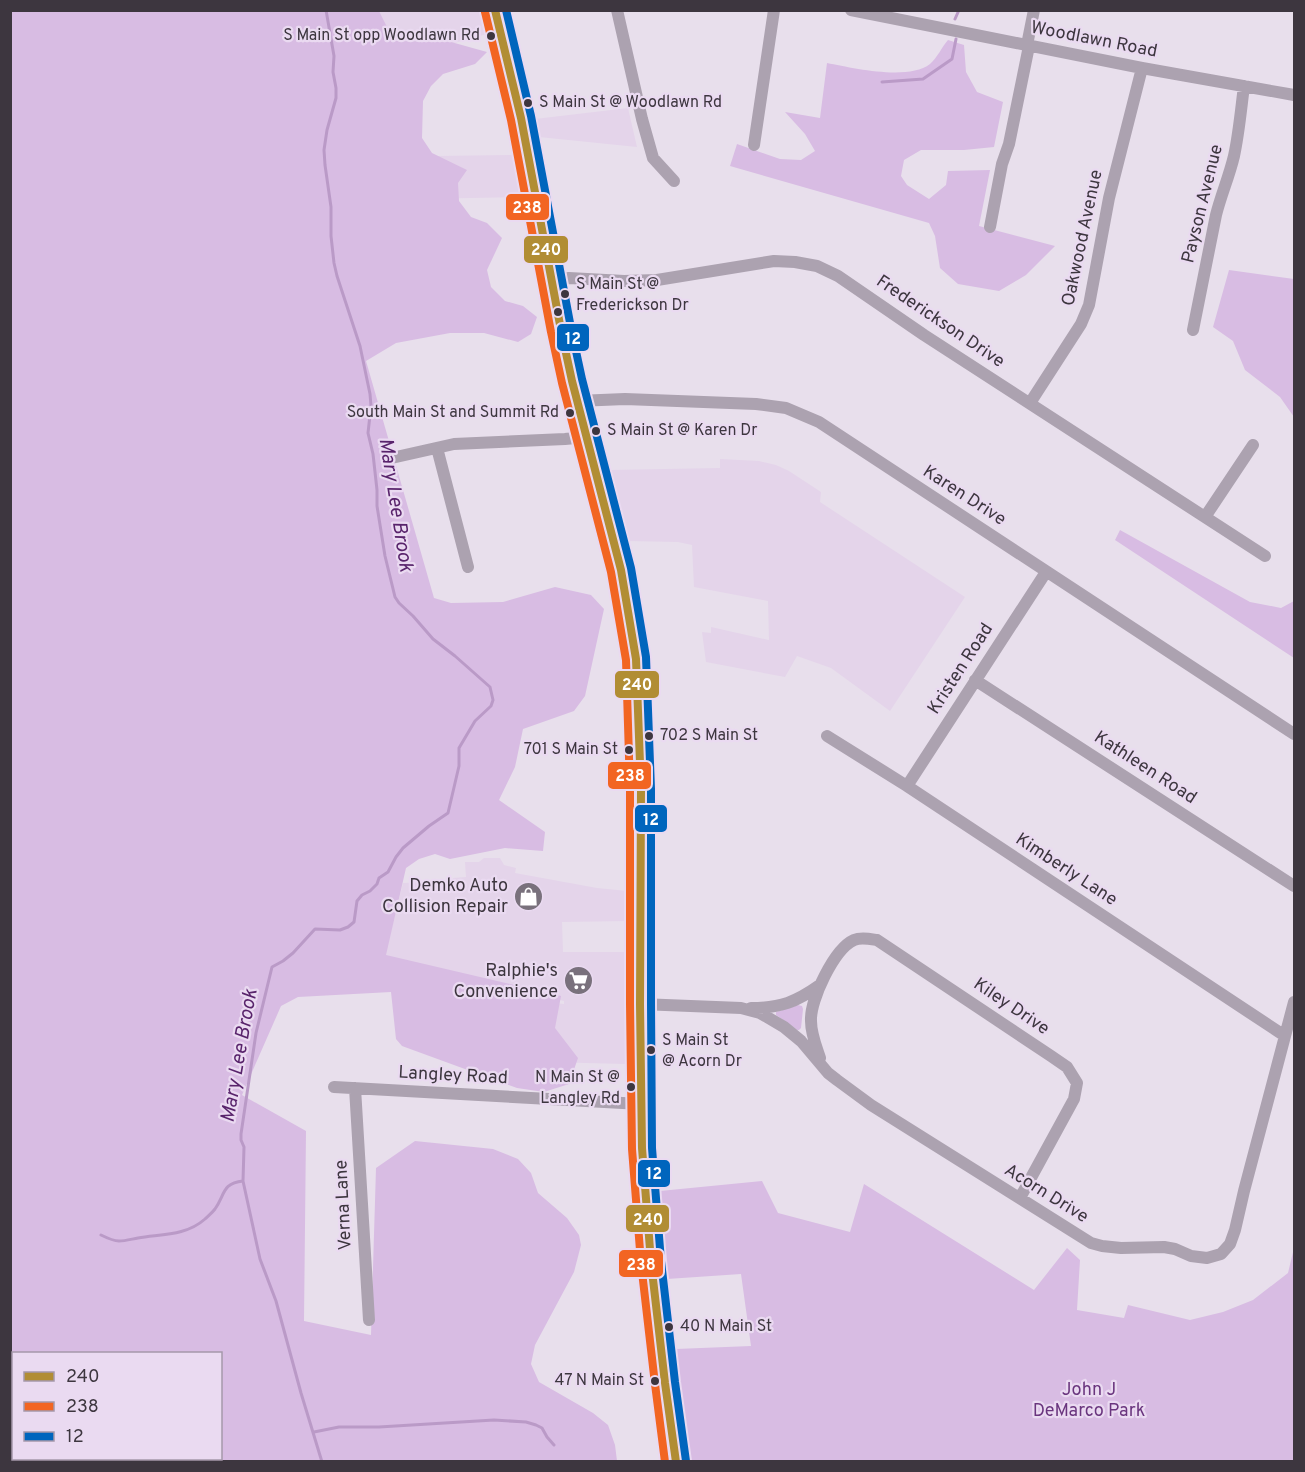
<svg xmlns="http://www.w3.org/2000/svg" width="1305" height="1472" viewBox="0 0 1305 1472" font-family="Overpass,sans-serif">
<style>
.built{fill:#e4d4ea}
.green{fill:#d8bce3;fill-rule:evenodd}
.lines{fill:none;stroke-linecap:round;stroke-linejoin:round}
.stream{stroke:#ba9ac7;stroke-width:3}
.minor{stroke:#aca2b0;stroke-width:12}
.major{stroke:#aea3b3;stroke-width:15}
.bus-1-casing{stroke:#eadaf1;stroke-width:12}
.bus-2-casing{stroke:#eadaf1;stroke-width:12}
.bus-3-casing{stroke:#eadaf1;stroke-width:12}
.bus-1{stroke:#b18d34;stroke-width:8}
.bus-2{stroke:#f26522;stroke-width:8}
.bus-3{stroke:#0065bd;stroke-width:8}
.bus-dot{fill:#3d363f;stroke:#eadaf1;stroke-width:2}
.labels{text-anchor:middle;dominant-baseline:central;stroke-width:4.5;stroke-linejoin:round;paint-order:stroke}
.bus-label{font-size:16px;fill:#3d363f;stroke:#eadaf1;text-anchor:start}
.street-label{font-size:18px;fill:#3d363f;stroke:#eadaf1}
.poi-label{font-size:18px;fill:#3d363f;stroke:#eadaf1;text-anchor:end}
.park-label{font-size:18px;fill:#6a357e;stroke:#eadaf1}
.water-label{font-size:20px;font-style:italic;fill:#59246c;stroke:#eadaf1}
.line-badge{stroke:#eadaf1;stroke-width:2}
.badge-label{font-size:16px;text-anchor:middle;font-weight:bold;fill:#fff}
</style>
<rect width="100%" height="100%" fill="#e8dfec"/>
<path class="built" d="M353 11H481L487 34 367 67Z
M628 108 637 147 539 137 535 119Z
M515 155 523 197 365 200 362 157Z
M720 459 759 461 776 465 789 471 821 492 820 502 965 597 890 711 831 668 797 656 785 677 706 662 702 632 711 633V627L769 640 768 601 694 587 692 545 678 542 628 541 609 470 720 468Z
M484 858H500L504 865 516 868 515 873 597 888 627 891V921L562 922 563 952H627L626 1064 546 1062 542 1002 564 1004V1001L384 959 403 883 453 881V878L466 877 465 862H479Z"/>
<path class="green" d="M11 11H379L394 41 451 42 487 52 475 64 443 74 431 86 423 101 422 138 432 153 467 170 458 183 459 201 471 217 487 223 502 238 487 270 491 287 505 301 523 306 537 317 531 334 518 342 484 333H450L396 343 366 361 434 598 451 603 503 602 555 587 591 595 604 609 585 696 574 711 523 729 515 767 499 800 545 832 543 851 505 848 450 859 435 854 419 859 406 868 386 955 561 996 555 1028 578 1058 569 1084 544 1092 517 1088 402 1046 396 1039 391 992 298 997 281 1006 242 1095 306 1131 304 1321 371 1335 376 1168 415 1141 493 1149 518 1159 531 1173 538 1193 567 1218 579 1235 581 1245 574 1272 535 1345 531 1364 539 1382 593 1413 608 1425 615 1445 617 1461H11ZM14 1354H220V1458H14Z
M948 40 964 45 966 72 977 92 1003 102 994 147 964 150H921L904 160 901 176 907 185 929 199 946 185 948 171 990 170 979 226 1055 246 1026 275 999 291 958 284 940 268 935 236 929 223 730 166 737 144 780 159 801 160 815 151 805 134 785 112 820 118 827 63C853 68 908 81 930 64 937 58 942 47 948 40Z
M1229 270 1294 279V417L1280 397 1245 370 1233 341 1213 327Z
M1120 530 1250 602 1281 608 1294 601V658L1115 540Z
M798 1005 802 1006 803 1009 801 1028 799 1030H797L779 1017 776 1015V1012Z
M762 1181 778 1213 850 1232 864 1184 1034 1290 1067 1248 1080 1260 1077 1310 1124 1318 1128 1305 1190 1320 1223 1312 1253 1300 1288 1273 1294 1248V1461H689L676 1349 751 1346 741 1274 667 1279 660 1191Z"/>
<g class="lines">
<path class="stream" d="M955 19 959 10
M882 82 923 79 952 59 956 39
M101 1235C107 1238 113 1241 119 1241 125 1241 132 1239 138 1238 161 1234 186 1236 205 1219 208 1216 212 1213 215 1209 225 1195 222 1183 243 1181
M314 1432 339 1427H379L494 1420 526 1422 536 1425 542 1428 547 1437 554 1445
M322 1462 301 1393 276 1301 260 1259 243 1181 244 1147 241 1140V1134L256 1033 272 967 283 961 293 953 315 929 340 930 348 927 354 922 357 901 362 895 370 891 377 884 379 878 388 872 396 857 403 848 429 826 448 813 459 766V748L475 721 491 706 493 700 490 687 455 656 433 639 413 616 399 603 395 597 385 556 377 506V490L373 454 368 433 371 406 370 394 360 346 337 276 334 263 331 236V207L325 165 324 150 327 130 336 98V88L333 72 334 56 326 10"/>
<path class="minor" d="M617 10 642 119 653 158 674 181
M851 10 1142 68 1294 95
M1027 45 1034 10
M754 145 774 10
M990 227 1002 164 1009 144 1029 46
M552 280 569 278 624 281 657 280 774 261 795 262 817 266 838 276 924 335 1265 556
M1193 330 1216 215C1221 195 1229 177 1234 156 1239 133 1241 109 1244 86
M577 401 625 399 756 404 786 408 819 422 1294 734
M1030 403 1081 324 1089 305 1109 198 1142 68
M437 448 468 567
M396 457 454 444 565 439 586 437
M1205 517 1253 445
M975 680 1294 886
M827 736 907 786 1285 1036
M907 786 1046 572
M640 1004 741 1008 760 1013 784 1027 801 1041 828 1073 837 1080 871 1105 1091 1243 1102 1246 1121 1248 1164 1247 1175 1249 1191 1256 1207 1258 1221 1254 1230 1244 1235 1230 1244 1191 1294 1002
M751 1008C781 1008 796 1002 820 985
M820 1058C816 1046 811 1034 811 1021 810 1000 834 949 854 940 861 937 870 939 877 940L1051 1056 1067 1067 1077 1083 1074 1099 1020 1198
M334 1087 641 1104
M355 1088 369 1320"/>
<path class="major" d="M495 10 521 118 561 330 572 381 621 570 629 615 636 659 639 711 641 789 640 1004 642 1148 651 1262 665 1383 676 1462"/>
<defs>
<path id="bus-1" d="M495 10 521 118 561 330 572 381 621 570 636 659 641 789 640 1004 642 1148 651 1262 665 1383 676 1462"/>
<path id="bus-2" d="M485 12 511 120 551 332 562 383 611 572 626 660 630 789V1004L632 1149 641 1263 655 1384 665 1462"/>
<path id="bus-3" d="M506 10 531 116 571 328 582 379 631 568 646 657 651 789V1004L652 1148 661 1261 675 1382 686 1461"/>
</defs>
<use href="#bus-1" class="bus-1-casing"/>
<use href="#bus-2" class="bus-2-casing"/>
<use href="#bus-3" class="bus-3-casing"/>
<use href="#bus-1" class="bus-1"/>
<use href="#bus-2" class="bus-2"/>
<use href="#bus-3" class="bus-3"/>
</g>
<defs>
<symbol id="shop-disc" viewBox="-11 -11 22 22"><circle r="9.5" fill="#79717c" stroke="#eadaf1"/><path d="M-5-2.5h2.3a2.7 3.5 0 0 1 5.4 0H5L5.5 6h-11ZM-1.5-2.5h3a1.5 2.3 0 0 0-3 0Z" fill="#fff"/></symbol>
<symbol id="supermarket-disc" viewBox="-11 -11 22 22"><circle r="9.5" fill="#79717c" stroke="#eadaf1"/><path d="M-6-5.5h2.5l.6 2H6L4.5 2H-2.5L-4.4-4H-6ZM-1.5 3.2a1.3 1.3 0 1 0 .1 0ZM3 3.2a1.3 1.3 0 1 0 .1 0Z" fill="#fff"/></symbol>
</defs>
<g fill-rule="evenodd">
<use href="#shop-disc" x="512" y="880" width="33" height="33"/>
<use href="#supermarket-disc" x="562" y="964" width="33" height="33"/>
</g>
<g class="bus-dot">
<circle cx="491" cy="36" r="5"/>
<circle cx="528" cy="103" r="5"/>
<circle cx="565" cy="294" r="5"/>
<circle cx="558" cy="312" r="5"/>
<circle cx="570" cy="413" r="5"/>
<circle cx="596" cy="431" r="5"/>
<circle cx="649" cy="736" r="5"/>
<circle cx="629" cy="750" r="5"/>
<circle cx="651" cy="1050" r="5"/>
<circle cx="631" cy="1087" r="5"/>
<circle cx="669" cy="1327" r="5"/>
<circle cx="655" cy="1381" r="5"/>
</g>
<g class="labels">
<g class="bus-label">
<text x="480" y="36" text-anchor="end">S Main St opp Woodlawn Rd</text>
<text x="539" y="103">S Main St @ Woodlawn Rd</text>
<text x="576" y="285">S Main St @<tspan x="576" dy="21">Frederickson Dr</tspan></text>
<text x="559" y="413" text-anchor="end">South Main St and Summit Rd</text>
<text x="607" y="431">S Main St @ Karen Dr</text>
<text x="660" y="736">702 S Main St</text>
<text x="618" y="750" text-anchor="end">701 S Main St</text>
<text x="662" y="1041">S Main St<tspan x="662" dy="21">@ Acorn Dr</tspan></text>
<text x="620" y="1078" text-anchor="end">N Main St @<tspan x="620" dy="21">Langley Rd</tspan></text>
<text x="680" y="1327">40 N Main St</text>
<text x="644" y="1381" text-anchor="end">47 N Main St</text>
</g>
<g class="street-label">
<text transform="translate(1094 40) rotate(11)">Woodlawn Road</text>
<text transform="translate(1203 204) rotate(-76)">Payson Avenue</text>
<text transform="translate(1083 238) rotate(-78)">Oakwood Avenue</text>
<text transform="translate(940 322) rotate(34)">Frederickson Drive</text>
<text transform="translate(964 496) rotate(33)">Karen Drive</text>
<text transform="translate(961 669) rotate(-57)">Kristen Road</text>
<text transform="translate(1145 768) rotate(33)">Kathleen Road</text>
<text transform="translate(1066 870) rotate(33)">Kimberly Lane</text>
<text transform="translate(1011 1007) rotate(34)">Kiley Drive</text>
<text transform="translate(453 1076) rotate(3)">Langley Road</text>
<text transform="translate(1046 1194) rotate(32)">Acorn Drive</text>
<text transform="translate(344 1205) rotate(-93)">Verna Lane</text>
</g>
<g class="poi-label">
<text x="508" y="886">Demko Auto<tspan x="508" dy="21">Collision Repair</tspan></text>
<text x="558" y="971">Ralphie's<tspan x="558" dy="21">Convenience</tspan></text>
</g>
<g class="park-label">
<text x="1089" y="1390">John J<tspan x="1089" dy="21">DeMarco Park</tspan></text>
</g>
<g class="water-label">
<text transform="translate(395 505) rotate(81)">Mary Lee Brook</text>
<text transform="translate(240 1056) rotate(-80)">Mary Lee Brook</text>
</g>
</g>
<g class="line-badge">
<rect x="505" y="193" width="45" height="28" rx="6" fill="#f26522"/>
<rect x="523" y="235" width="46" height="29" rx="6" fill="#b18d34"/>
<rect x="556" y="323" width="34" height="29" rx="6" fill="#0065bd"/>
<rect x="614" y="670" width="46" height="29" rx="6" fill="#b18d34"/>
<rect x="607" y="761" width="45" height="29" rx="6" fill="#f26522"/>
<rect x="634" y="804" width="34" height="29" rx="6" fill="#0065bd"/>
<rect x="637" y="1159" width="34" height="29" rx="6" fill="#0065bd"/>
<rect x="625" y="1204" width="45" height="29" rx="6" fill="#b18d34"/>
<rect x="618" y="1249" width="46" height="29" rx="6" fill="#f26522"/>
</g>
<g class="badge-label">
<text x="527" y="213">238</text>
<text x="546" y="255">240</text>
<text x="573" y="344">12</text>
<text x="637" y="690">240</text>
<text x="630" y="781">238</text>
<text x="651" y="825">12</text>
<text x="654" y="1179">12</text>
<text x="648" y="1225">240</text>
<text x="641" y="1270">238</text>
</g>
<rect width="1305" height="1472" fill="none" stroke="#3d363f" stroke-width="24"/>
<rect x="12" y="1352" width="210" height="108" fill="#eadaf1" stroke="#a598aa" stroke-width="1.5"/>
<rect x="24" y="1372" width="30" height="9" fill="#b18d34" stroke="#a598aa" stroke-width="1.5"/>
<text x="66" y="1382" font-size="18" fill="#3d363f">240</text>
<rect x="24" y="1402" width="30" height="9" fill="#f26522" stroke="#a598aa" stroke-width="1.5"/>
<text x="66" y="1412" font-size="18" fill="#3d363f">238</text>
<rect x="24" y="1432" width="30" height="9" fill="#0065bd" stroke="#a598aa" stroke-width="1.5"/>
<text x="66" y="1442" font-size="18" fill="#3d363f">12</text>
</svg>
